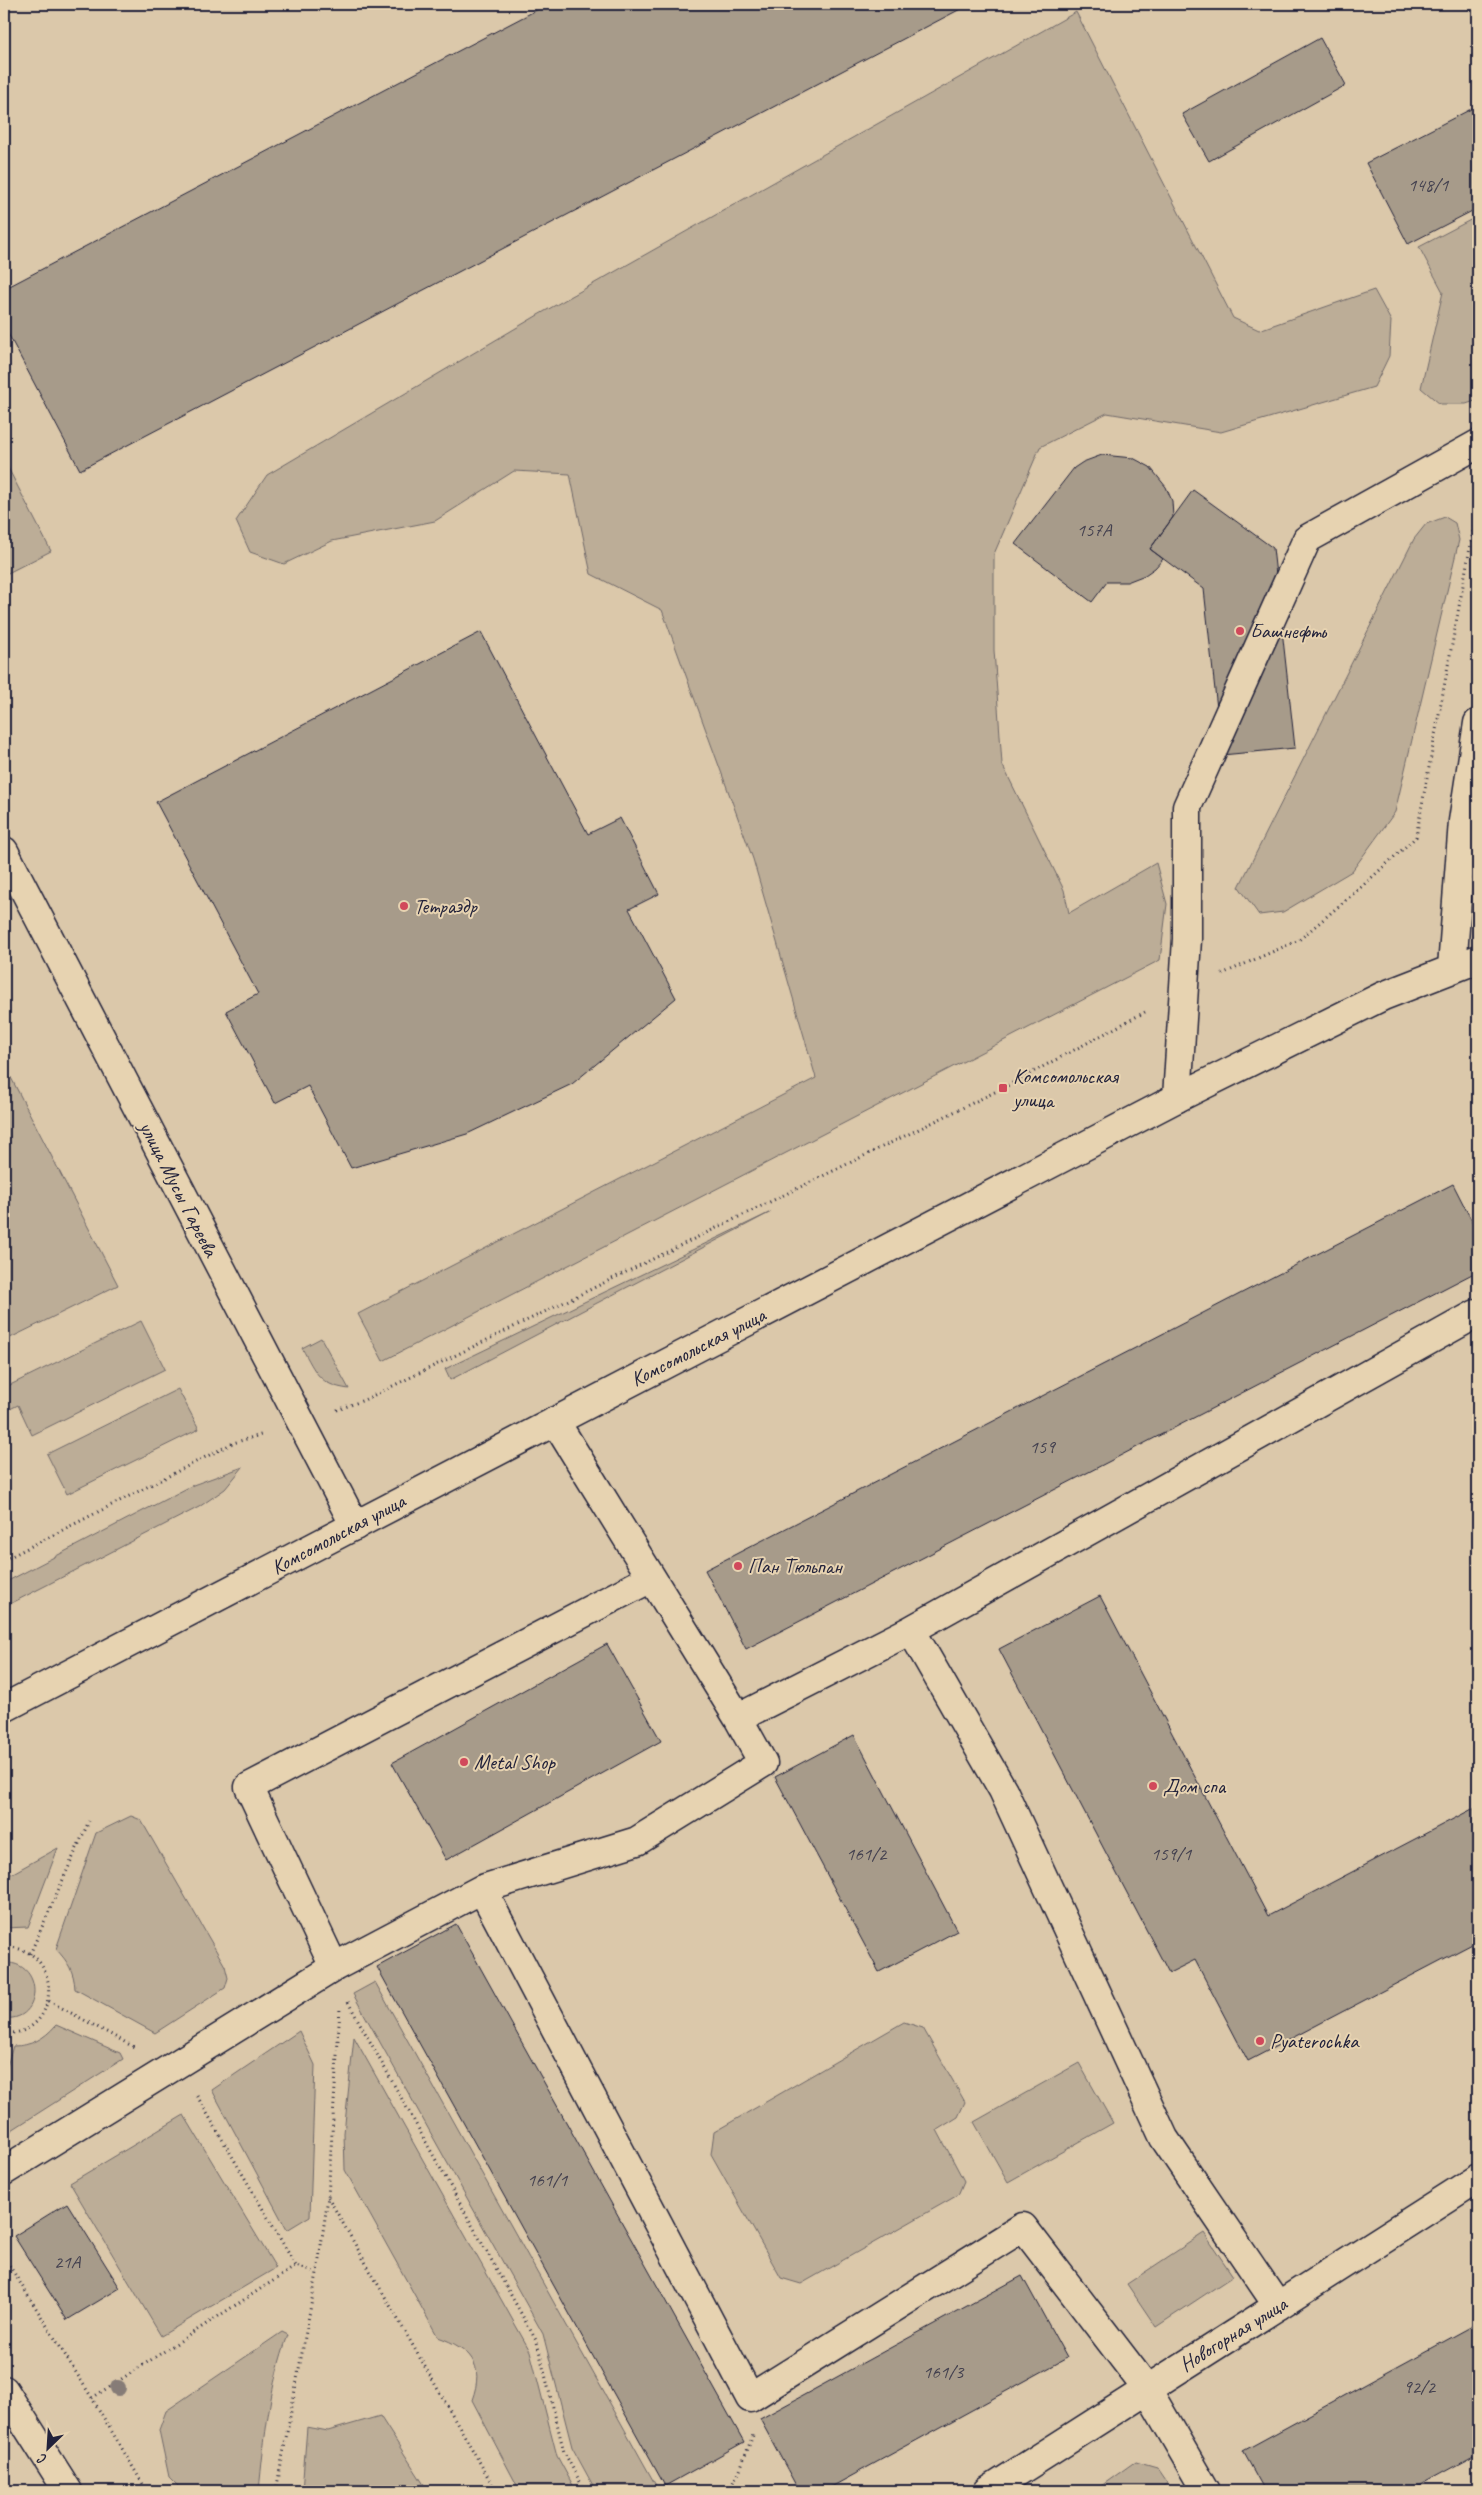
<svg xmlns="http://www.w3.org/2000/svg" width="1482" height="2495" viewBox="0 0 1482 2495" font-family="Caveat,sans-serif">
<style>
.green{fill:#bcad97;stroke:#6f6869}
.building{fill:#a79b8a;stroke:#22223b}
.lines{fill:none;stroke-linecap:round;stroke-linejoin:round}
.minor-casing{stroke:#22223b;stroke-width:31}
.major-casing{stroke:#22223b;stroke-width:31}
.path{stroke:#22223b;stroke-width:3;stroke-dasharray:1 4;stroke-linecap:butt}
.minor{stroke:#e7d3b1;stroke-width:28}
.major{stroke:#e7d3b1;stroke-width:28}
.tree{fill:#867c77}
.poi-dot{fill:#d1495b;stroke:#e7d3b1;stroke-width:2}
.labels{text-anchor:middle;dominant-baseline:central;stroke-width:4;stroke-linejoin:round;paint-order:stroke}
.number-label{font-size:19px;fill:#43404f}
.poi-label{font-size:21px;fill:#22223b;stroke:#e7d3b1;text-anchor:start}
.street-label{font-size:21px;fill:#22223b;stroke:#e7d3b1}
</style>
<rect width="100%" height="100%" fill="#dbc8aa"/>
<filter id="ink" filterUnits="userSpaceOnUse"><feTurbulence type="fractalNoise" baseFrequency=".02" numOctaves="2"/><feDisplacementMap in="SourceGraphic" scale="10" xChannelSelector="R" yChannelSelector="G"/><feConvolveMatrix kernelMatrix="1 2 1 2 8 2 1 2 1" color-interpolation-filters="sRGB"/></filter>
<g filter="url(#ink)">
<path class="green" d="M1076 12 1233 318 1259 330 1374 290 1391 321 1389 356 1374 387 1221 432 1107 413 1040 447 994 554V650L1002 764 1064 890 1069 913 1156 863 1167 904 1160 960 383 1361 358 1314 816 1078 753 859 662 610 591 574 570 474 514 471 435 521 332 541 284 564 250 552 236 521 267 475 538 315Z
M1478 216V400L1466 404H1440L1421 388 1443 292 1419 247Z
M4 460 51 551 4 575Z
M1445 517 1455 523 1459 540 1395 812 1352 871 1283 912 1259 915 1239 887 1414 539 1426 524Z
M4 1064 118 1285 4 1341Z
M771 1212 450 1380 445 1369Z
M141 1321 165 1369 32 1435 18 1405 4 1412V1388Z
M321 1338 349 1389C319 1385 316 1373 302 1348Z
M178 1389 199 1429 67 1494 47 1454Z
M243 1467 225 1489 199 1507 4 1607V1583L193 1485Z
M131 1816 141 1820 225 1966 228 1978 225 1988 155 2033 75 1989C74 1971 68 1962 56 1949L96 1833Z
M58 1848 28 1927 4 1928V1878Z
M4 1963C44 1960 44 2023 4 2018Z
M375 1982 659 2491H596L572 2447 543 2334 353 1994Z
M904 2022 923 2028 965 2102 958 2117 937 2130 964 2181 958 2195 801 2284 781 2278 711 2154 714 2132Z
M56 2025 120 2053 123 2059 4 2135V2076L13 2046C31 2046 44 2039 56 2025Z
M299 2031 315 2065 310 2216 287 2230 212 2090Z
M354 2037 530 2351 557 2456 576 2491H520L472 2400C485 2364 471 2349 438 2337L345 2170 344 2133Z
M1079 2063 1113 2123 1008 2182 974 2122Z
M184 2115 276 2268 161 2336 70 2183Z
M1204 2233 1233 2276 1156 2327 1127 2284Z
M282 2332 288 2335C270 2384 264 2439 259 2491H183L169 2477 159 2430 166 2411Z
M380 2416 428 2491H302L307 2427 328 2431Z
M1136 2461 1157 2467 1168 2483 1155 2491H1094Z"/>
<path class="building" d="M548 4H970L80 470 4 326V289Z
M1320 38 1346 85 1209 161 1182 114Z
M1477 106 1478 208 1408 244 1366 163Z
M1102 455 1133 458 1150 467 1166 487 1172 501 1173 517 1150 549 1163 559 1155 568 1145 575 1127 582H1107L1092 602 1015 544 1074 468 1083 462Z
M1193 490 1273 548 1295 748 1222 755 1204 589 1150 549Z
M481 632 588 834 620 818 659 894 629 909 676 998 572 1084 467 1134 351 1168 308 1086 275 1103 226 1011 258 994 156 802Z
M1453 1184 1478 1233V1271L746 1649 705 1570Z
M1100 1596 1268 1916 1478 1806V1941L1248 2061 1195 1960 1169 1973 999 1649Z
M607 1644 661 1741 446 1860 392 1763Z
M854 1735 957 1931 879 1972 775 1777Z
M456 1924 744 2442 665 2486 377 1967Z
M67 2203 120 2288 67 2320 14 2236Z
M1022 2276 1067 2358 824 2491H799L760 2419Z
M1478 2323V2454L1410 2491H1265L1243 2451Z"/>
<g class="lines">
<defs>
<path id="minor" d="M4 851 355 1526
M1177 1098 1187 939V807L1307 539 1478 444
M911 1630 1003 1790 1164 2138 1278 2306
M738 1718 911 1630 1476 1314 1478 1317
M482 1889 750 2398 1023 2227 1147 2389 1206 2491
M334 1967 249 1787 651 1578
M4 2171 336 1966 482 1889 637 1841 763 1763 738 1718 555 1421
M4 2390 68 2491
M988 2491 1478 2178"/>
<path id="major" d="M1452 968 1463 821 1478 723
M4 1708 1177 1098 1383 996 1478 959"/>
</defs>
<use href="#minor" class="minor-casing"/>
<use href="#major" class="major-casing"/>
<path class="path" d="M1222 974 1299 940 1367 882 1416 837 1478 505
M337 1410 364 1400 1003 1088 1145 1012
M4 1560 233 1443 264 1434
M4 1947C66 1946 61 2038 4 2033
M30 1954 89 1821
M49 2001 134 2047
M348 2002 537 2342 564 2452 585 2491
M197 2096 296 2266
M328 2197 496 2491
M4 2257 92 2398 147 2491
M92 2398 296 2266 317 2273
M276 2491 317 2273 328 2197 340 2008
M728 2491 739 2472 753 2435"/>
<use href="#minor" class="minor"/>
<use href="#major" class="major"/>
</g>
<circle class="tree" cx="118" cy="2388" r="8"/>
</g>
<g class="poi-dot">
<circle cx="1240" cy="631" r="5"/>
<circle cx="404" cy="906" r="5"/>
<rect x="998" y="1083" width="10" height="10" rx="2.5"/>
<circle cx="738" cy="1566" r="5"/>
<circle cx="464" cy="1762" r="5"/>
<circle cx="1153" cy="1786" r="5"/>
<circle cx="1260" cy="2041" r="5"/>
</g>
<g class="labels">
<g class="number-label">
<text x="1428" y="185">148/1</text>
<text x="1094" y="530">157А</text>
<text x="1042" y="1447">159</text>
<text x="866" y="1854">161/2</text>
<text x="1171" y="1854">159/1</text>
<text x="547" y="2180">161/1</text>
<text x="67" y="2262">21А</text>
<text x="943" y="2372">161/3</text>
<text x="1419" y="2387">92/2</text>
</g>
<g class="poi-label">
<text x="1250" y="631">Башнефть</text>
<text x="414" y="906">Тетраэдр</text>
<text x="1013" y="1076">Комсомольская<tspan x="1013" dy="24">улица</tspan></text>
<text x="748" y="1566">Пан Тюльпан</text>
<text x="474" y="1762">Metal Shop</text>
<text x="1163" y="1786">Дом спа</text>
<text x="1270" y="2041">Pyaterochka</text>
</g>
<g class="street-label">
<text transform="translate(179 1189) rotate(63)">улица Мусы Гареева</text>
<text transform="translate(698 1347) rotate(-27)">Комсомольская улица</text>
<text transform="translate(338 1534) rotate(-28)">Комсомольская улица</text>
<text transform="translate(1233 2334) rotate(-32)">Новогорная улица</text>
</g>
</g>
<rect width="1482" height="2495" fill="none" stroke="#e7d3b1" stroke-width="20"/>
<rect x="10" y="10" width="1462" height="2475" fill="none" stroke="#22223b" stroke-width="2" filter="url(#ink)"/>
<g transform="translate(48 2448) rotate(205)" stroke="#e7d3b1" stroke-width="4" paint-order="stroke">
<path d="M0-4L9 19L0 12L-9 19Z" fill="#22223b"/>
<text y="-8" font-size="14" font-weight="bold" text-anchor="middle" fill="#22223b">С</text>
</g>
</svg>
